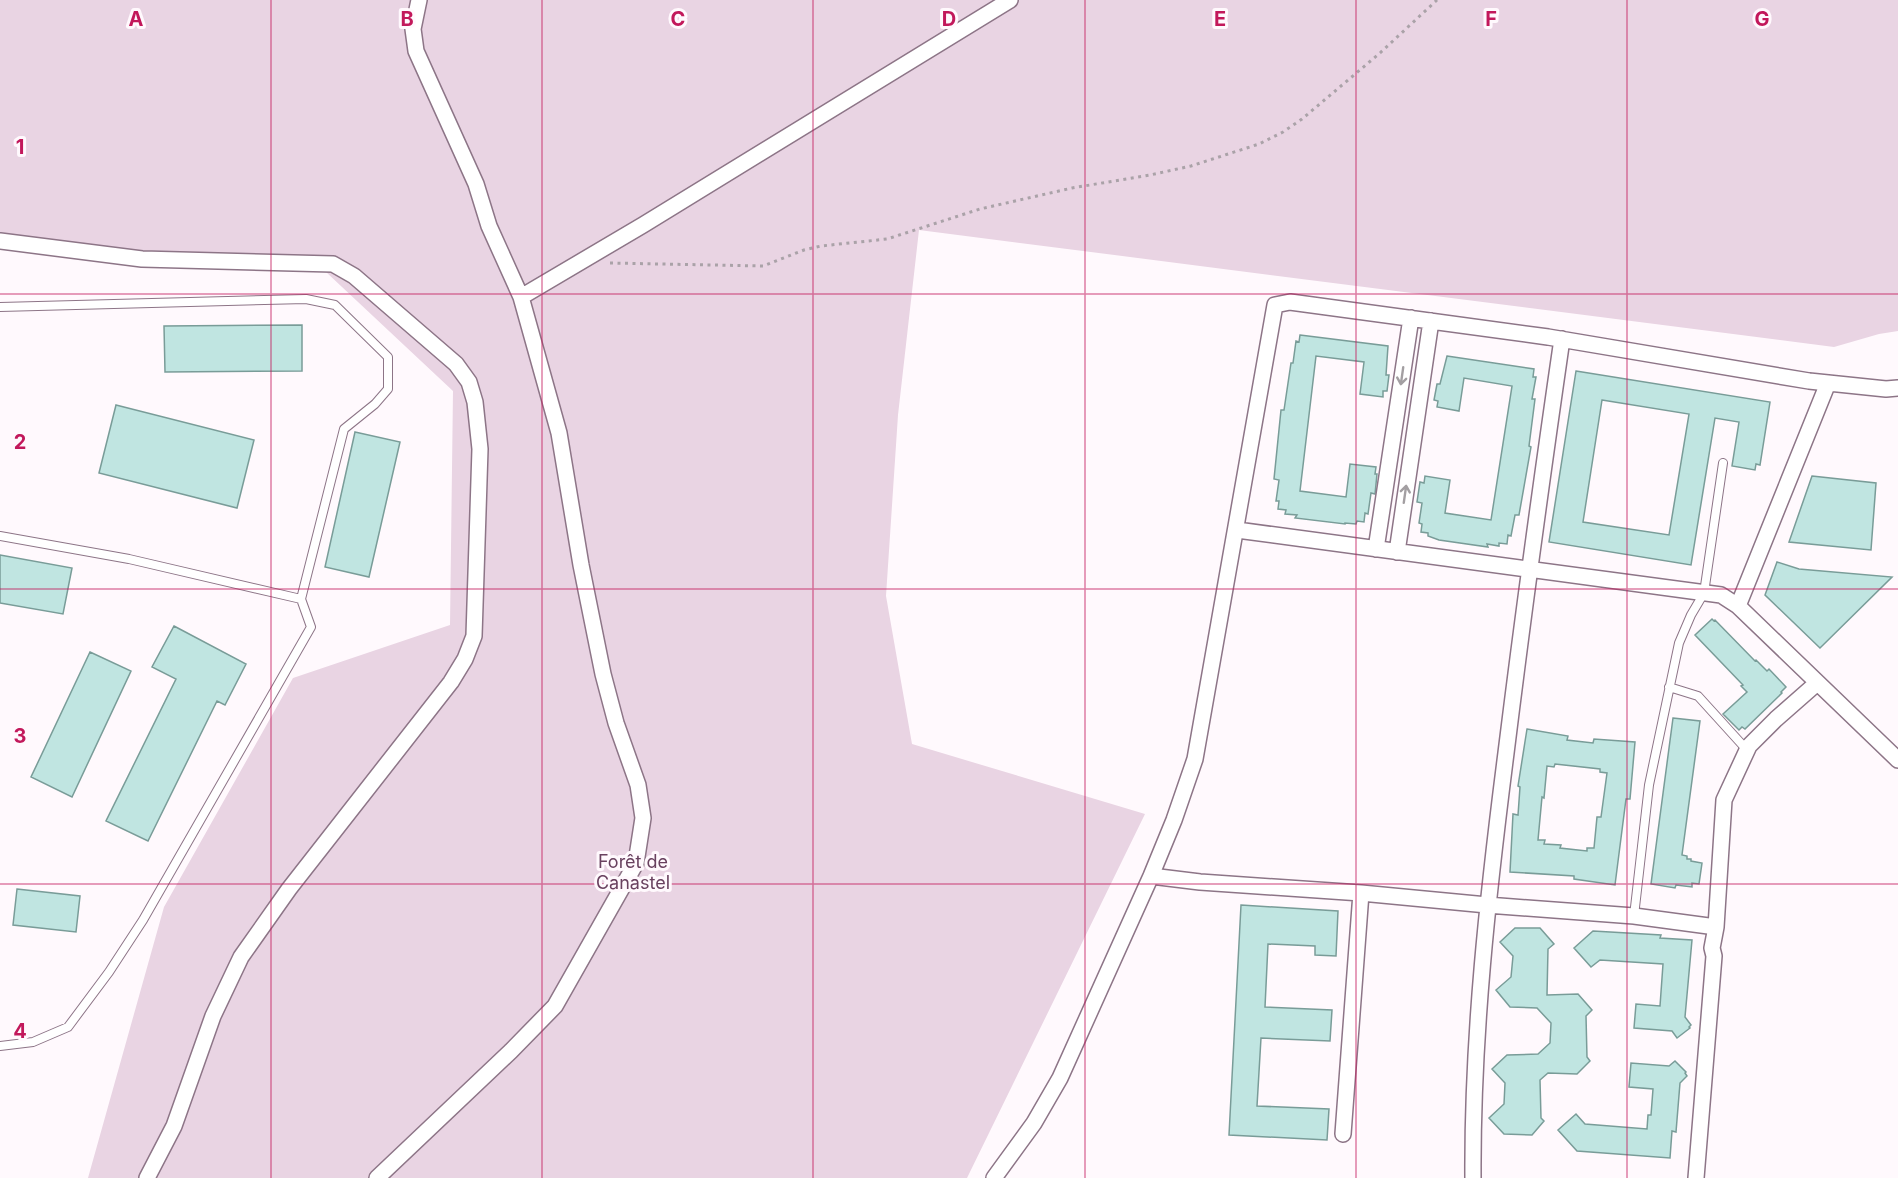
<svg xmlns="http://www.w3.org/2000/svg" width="1898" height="1178" viewBox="0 0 1898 1178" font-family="Inter,sans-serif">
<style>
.green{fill:#e9d4e3}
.building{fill:#c0e5e1;stroke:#799c98;stroke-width:1.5;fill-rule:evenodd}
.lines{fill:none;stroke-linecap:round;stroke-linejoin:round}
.lane-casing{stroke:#8d7587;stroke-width:10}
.street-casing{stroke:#8d7587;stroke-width:18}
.path{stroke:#aaa2a8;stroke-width:3;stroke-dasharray:3 4.5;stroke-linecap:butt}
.lane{stroke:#fff;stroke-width:8}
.street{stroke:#fff;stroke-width:15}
.oneway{stroke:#a39fa2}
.grid{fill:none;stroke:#c2185b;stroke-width:1.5;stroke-opacity:0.55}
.labels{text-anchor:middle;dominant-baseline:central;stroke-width:6;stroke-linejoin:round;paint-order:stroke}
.park-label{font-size:18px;fill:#69415f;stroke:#fff9fd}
.grid-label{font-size:20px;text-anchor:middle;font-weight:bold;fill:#c2185b;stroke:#fff9fd;stroke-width:6;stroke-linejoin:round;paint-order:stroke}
</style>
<rect width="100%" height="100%" fill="#fff9fd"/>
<path class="green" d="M0 0H1898V331L1879 334 1834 347 919 230 898 415 886 596 912 744 1145 814 967 1178H88L164 907 293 678 450 625 453 391 326 272 0 243Z"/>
<path class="building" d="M302 325V371L165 372 164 326Z
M1300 335 1388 346 1386 375H1389L1387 391H1383V397L1360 394 1364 362 1316 356 1300 491 1346 497 1350 464 1376 467 1375 474H1377L1375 494 1371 493 1368 514 1365 513 1364 522 1357 521 1356 524 1345 523V524L1295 518 1297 515 1285 514 1286 510 1278 509 1279 501H1276L1279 480 1274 479 1281 410H1284L1291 363H1293L1296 341 1299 342Z
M1447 356 1534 369 1533 377H1536L1532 399H1535L1529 446 1531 447 1519 515H1515L1511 536 1508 535 1507 544 1499 543V546L1487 544 1488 547 1439 540 1428 536V533L1421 532 1422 524 1419 523 1422 503 1417 502 1420 482 1424 483 1425 476 1450 480 1445 513 1491 520 1512 386 1464 378 1459 411 1437 407 1438 401 1434 400 1437 384H1440Z
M1576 371 1770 402 1760 465 1756 464 1755 470 1732 466 1739 422 1715 418 1691 565 1549 542ZM1602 400 1689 414 1669 535 1583 522Z
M116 405 254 440 237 508 99 473Z
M355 432 400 442 369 577 325 567Z
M1812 476 1876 483 1871 550 1789 542Z
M0 555 72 568 63 614 0 603Z
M1777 562 1799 569 1892 577 1820 648 1765 595Z
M1712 619 1714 621 1715 620 1755 661 1756 660 1767 671 1769 669 1786 687 1781 692 1782 693 1745 729 1742 727 1739 730 1723 714 1747 692 1741 686 1743 685 1695 635Z
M174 626 246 664 225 705 217 701 148 841 106 821 176 679 152 667Z
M90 652 131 671 72 797 31 777Z
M1673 718 1700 721 1682 855 1687 856V859H1691V861L1702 863 1699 884 1692 883V887L1676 885 1675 888 1651 884Z
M1527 729 1568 736 1567 740 1593 743 1594 739 1635 742 1630 799H1626L1615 885 1574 879V876L1510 872 1513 814 1518 815 1520 787 1518 786ZM1555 764 1600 769V772L1607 773 1601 817H1597L1594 848H1587V851L1560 848 1561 845 1544 844 1545 840H1538L1542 797 1544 798 1547 766 1554 767Z
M17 889 80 896 76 932 13 925Z
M1241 905 1338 911 1336 956 1315 955V946L1268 944 1265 1007 1332 1010 1330 1041 1261 1038 1257 1106 1329 1109 1327 1140 1229 1135Z
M1515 928H1540L1554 944 1548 949 1547 995 1578 994 1592 1010 1586 1016 1587 1057 1590 1061 1577 1074 1548 1073 1540 1080 1541 1118 1544 1121 1532 1135 1504 1134 1489 1118 1504 1104 1505 1083 1492 1069 1507 1055 1538 1054 1550 1043 1551 1023 1537 1008 1510 1007 1496 990 1511 977 1513 956 1500 942Z
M1593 931 1661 935 1660 938 1692 940 1685 1017 1691 1025 1689 1027 1690 1028 1677 1038 1672 1031 1634 1028 1636 1004 1660 1006 1663 964 1600 960 1591 967 1574 948Z
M1675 1061 1686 1072 1685 1073 1687 1076 1680 1083 1676 1132 1672 1131 1670 1158 1577 1151 1558 1130 1576 1114 1585 1124 1647 1129 1648 1115H1651L1653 1089 1629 1087 1631 1063 1669 1066Z"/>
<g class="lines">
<defs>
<path id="lane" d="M0 307 306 299 335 305 388 357V389L375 404 344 429 301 599 311 627 143 920 109 972 68 1027 33 1042 0 1046
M0 536 129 559 301 599
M1669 687 1698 696 1747 750
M1634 916 1649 785 1679 643 1691 615 1704 593 1723 463"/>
<path id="street" d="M0 241 142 259 333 264 354 276 456 364 469 382 475 402 480 449 474 636 465 659 451 682 289 889 241 957 213 1016 174 1126 147 1178
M521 297 643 225 1010 0
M1237 530 1721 595 1738 606 1898 760
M1376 549 1411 318
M1397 552 1431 321
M1738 606 1828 383
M1151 876 1200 882 1361 893 1487 905 1634 916 1716 927
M1343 1134 1361 893
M377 1178 511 1051 555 1006 636 863 643 818 638 785 616 723 603 674 581 565 559 433 521 297 489 226 476 184 416 51 413 29 419 0
M994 1178 1034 1123 1060 1078 1151 876 1174 820 1195 759 1275 305 1290 302 1548 337 1809 381 1886 389 1898 388
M1473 1178C1472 1036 1488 894 1506 753 1523 615 1542 477 1562 339
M1696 1178 1714 956 1712 948 1716 927 1724 800 1749 746 1776 719 1817 683"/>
</defs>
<use href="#lane" class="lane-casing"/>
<use href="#street" class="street-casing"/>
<path class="path" d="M610 263 763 266 804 250 821 246 887 239 980 209 1072 188 1150 175 1191 166 1259 144 1283 132 1302 119 1380 53 1437 0"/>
<use href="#lane" class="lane"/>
<use href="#street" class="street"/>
</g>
<defs><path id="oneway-shaft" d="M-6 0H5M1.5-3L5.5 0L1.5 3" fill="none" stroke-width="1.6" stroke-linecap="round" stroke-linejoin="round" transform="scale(1.5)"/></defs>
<g class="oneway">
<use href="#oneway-shaft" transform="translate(1402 376) rotate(98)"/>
<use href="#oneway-shaft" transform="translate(1405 494) rotate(-82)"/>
</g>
<path class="grid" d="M271 0V1178M542 0V1178M813 0V1178M1085 0V1178M1356 0V1178M1627 0V1178M0 294H1898M0 589H1898M0 884H1898"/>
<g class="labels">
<g class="park-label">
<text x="633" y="861">Forêt de<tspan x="633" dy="21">Canastel</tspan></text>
</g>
</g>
<g class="grid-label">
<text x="136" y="26">A</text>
<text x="407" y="26">B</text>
<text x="678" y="26">C</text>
<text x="949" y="26">D</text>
<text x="1220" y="26">E</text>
<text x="1491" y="26">F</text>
<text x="1762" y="26">G</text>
<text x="20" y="154">1</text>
<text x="20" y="449">2</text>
<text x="20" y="743">3</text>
<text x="20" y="1038">4</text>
</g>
</svg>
